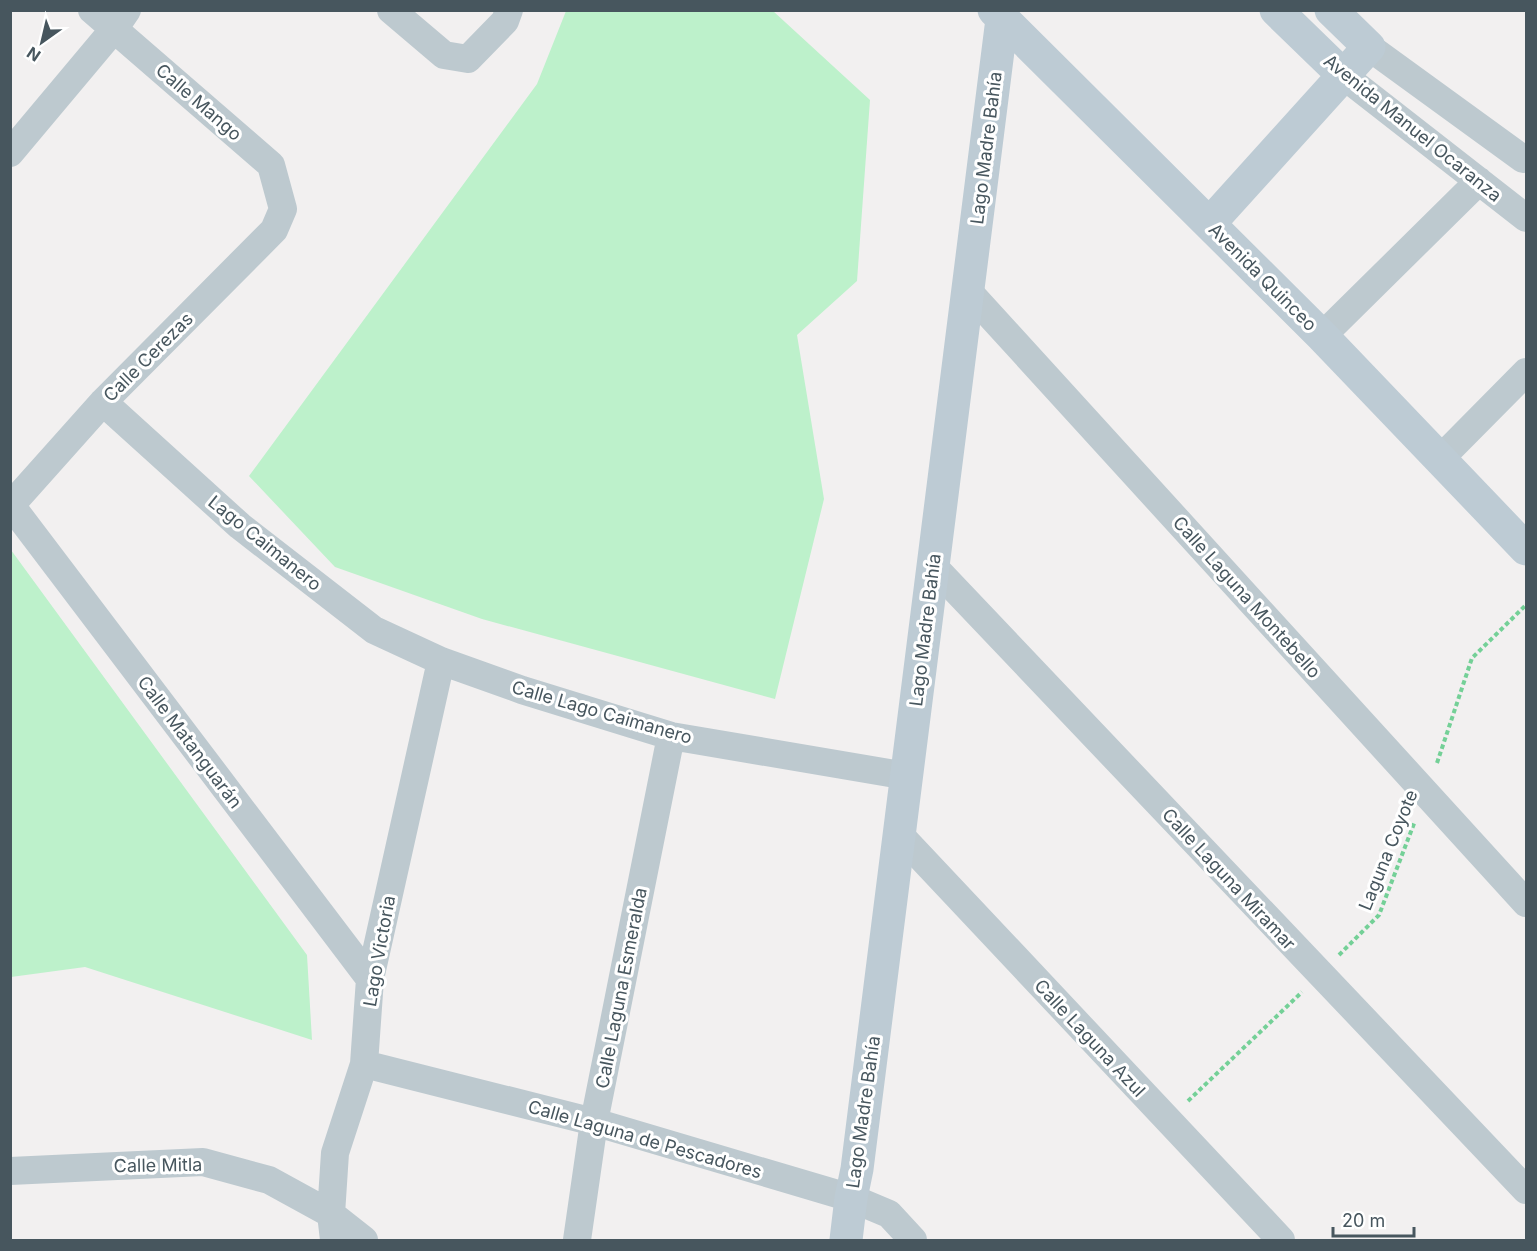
<svg xmlns="http://www.w3.org/2000/svg" width="1537" height="1251" viewBox="0 0 1537 1251" font-family="Inter,sans-serif">
<style>
.green{fill:#bdf1cb}
.lines{fill:none;stroke-linecap:round;stroke-linejoin:round}
.path{stroke:#74d097;stroke-width:4;stroke-dasharray:4.5 3;stroke-linecap:butt}
.street{stroke:#bdc9cf;stroke-width:28}
.secondary{stroke:#bdcbd4;stroke-width:33}
.labels{text-anchor:middle;dominant-baseline:central;stroke-width:6;stroke-linejoin:round;paint-order:stroke}
.street-label{font-size:18px;fill:#47565e;stroke:#fff}
</style>
<rect width="100%" height="100%" fill="#f2f0f0"/>
<path class="green" d="M566 11H773L870 100 857 281 797 335 824 499 775 699 482 619 335 567 249 476 537 84Z
M11 550 307 955 312 1040 85 967 11 977Z"/>
<g class="lines">
<path class="path" d="M1437 763 1472 658 1526 605
M1339 955 1379 915 1415 821
M1188 1101 1302 992"/>
<path class="street" d="M391 10 444 55 468 59 505 21 509 10
M1369 47 1523 159
M1344 76 1526 218
M10 153 114 29 127 10
M968 291 1526 903
M1322 336 1479 181
M103 402 240 526 374 630 441 661 522 690 671 736 907 776
M1439 460 1526 372
M10 504 370 979
M11 505 103 402 274 230 283 209 271 165 92 10
M933 566 1526 1190
M900 835 1281 1240
M364 1064 594 1122 851 1198 889 1214 913 1240
M10 1171 203 1162 269 1180 331 1214 364 1240
M334 1240 331 1214 335 1153 364 1064 370 979 441 661
M577 1240 594 1122 671 736"/>
<path class="secondary" d="M994 10 1322 336 1526 549
M1276 10 1344 76
M1210 223 1369 47 1331 10
M846 1240 851 1198 857 1169 1002 19"/>
</g>
<g class="labels">
<g class="street-label">
<text transform="translate(199 102) rotate(41)">Calle Mango</text>
<text transform="translate(1413 128) rotate(39)">Avenida Manuel Ocaranza</text>
<text transform="translate(986 148) rotate(-83)">Lago Madre Bahía</text>
<text transform="translate(1263 277) rotate(45)">Avenida Quinceo</text>
<text transform="translate(148 357) rotate(-45)">Calle Cerezas</text>
<text transform="translate(265 543) rotate(39)">Lago Caimanero</text>
<text transform="translate(1247 597) rotate(48)">Calle Laguna Montebello</text>
<text transform="translate(925 630) rotate(-83)">Lago Madre Bahía</text>
<text transform="translate(602 712) rotate(16)">Calle Lago Caimanero</text>
<text transform="translate(190 742) rotate(53)">Calle Matanguarán</text>
<text transform="translate(1388 850) rotate(-68)">Laguna Coyote</text>
<text transform="translate(1229 879) rotate(47)">Calle Laguna Miramar</text>
<text transform="translate(379 951) rotate(-80)">Lago Victoria</text>
<text transform="translate(621 988) rotate(-79)">Calle Laguna Esmeralda</text>
<text transform="translate(1090 1038) rotate(47)">Calle Laguna Azul</text>
<text transform="translate(863 1112) rotate(-82)">Lago Madre Bahía</text>
<text transform="translate(645 1139) rotate(16)">Calle Laguna de Pescadores</text>
<text transform="translate(158 1165) rotate(-1)">Calle Mitla</text>
</g>
</g>
<rect width="1537" height="1251" fill="none" stroke="#47565e" stroke-width="24"/>
<g transform="translate(42 42) rotate(214)" stroke="#ffffff" stroke-width="4.5" paint-order="stroke">
<path d="M0-4.5L10 22L0 15L-10 22Z" fill="#47565e"/>
<text y="-9" font-size="16" font-weight="bold" text-anchor="middle" fill="#47565e">N</text>
</g>
<path d="M1333 1227v9h81v-9" fill="none" stroke="#47565e" stroke-width="3"/>
<text x="1342" y="1227" font-size="18" fill="#47565e" stroke="#ffffff" stroke-width="4.5" paint-order="stroke">20 m</text>
</svg>
